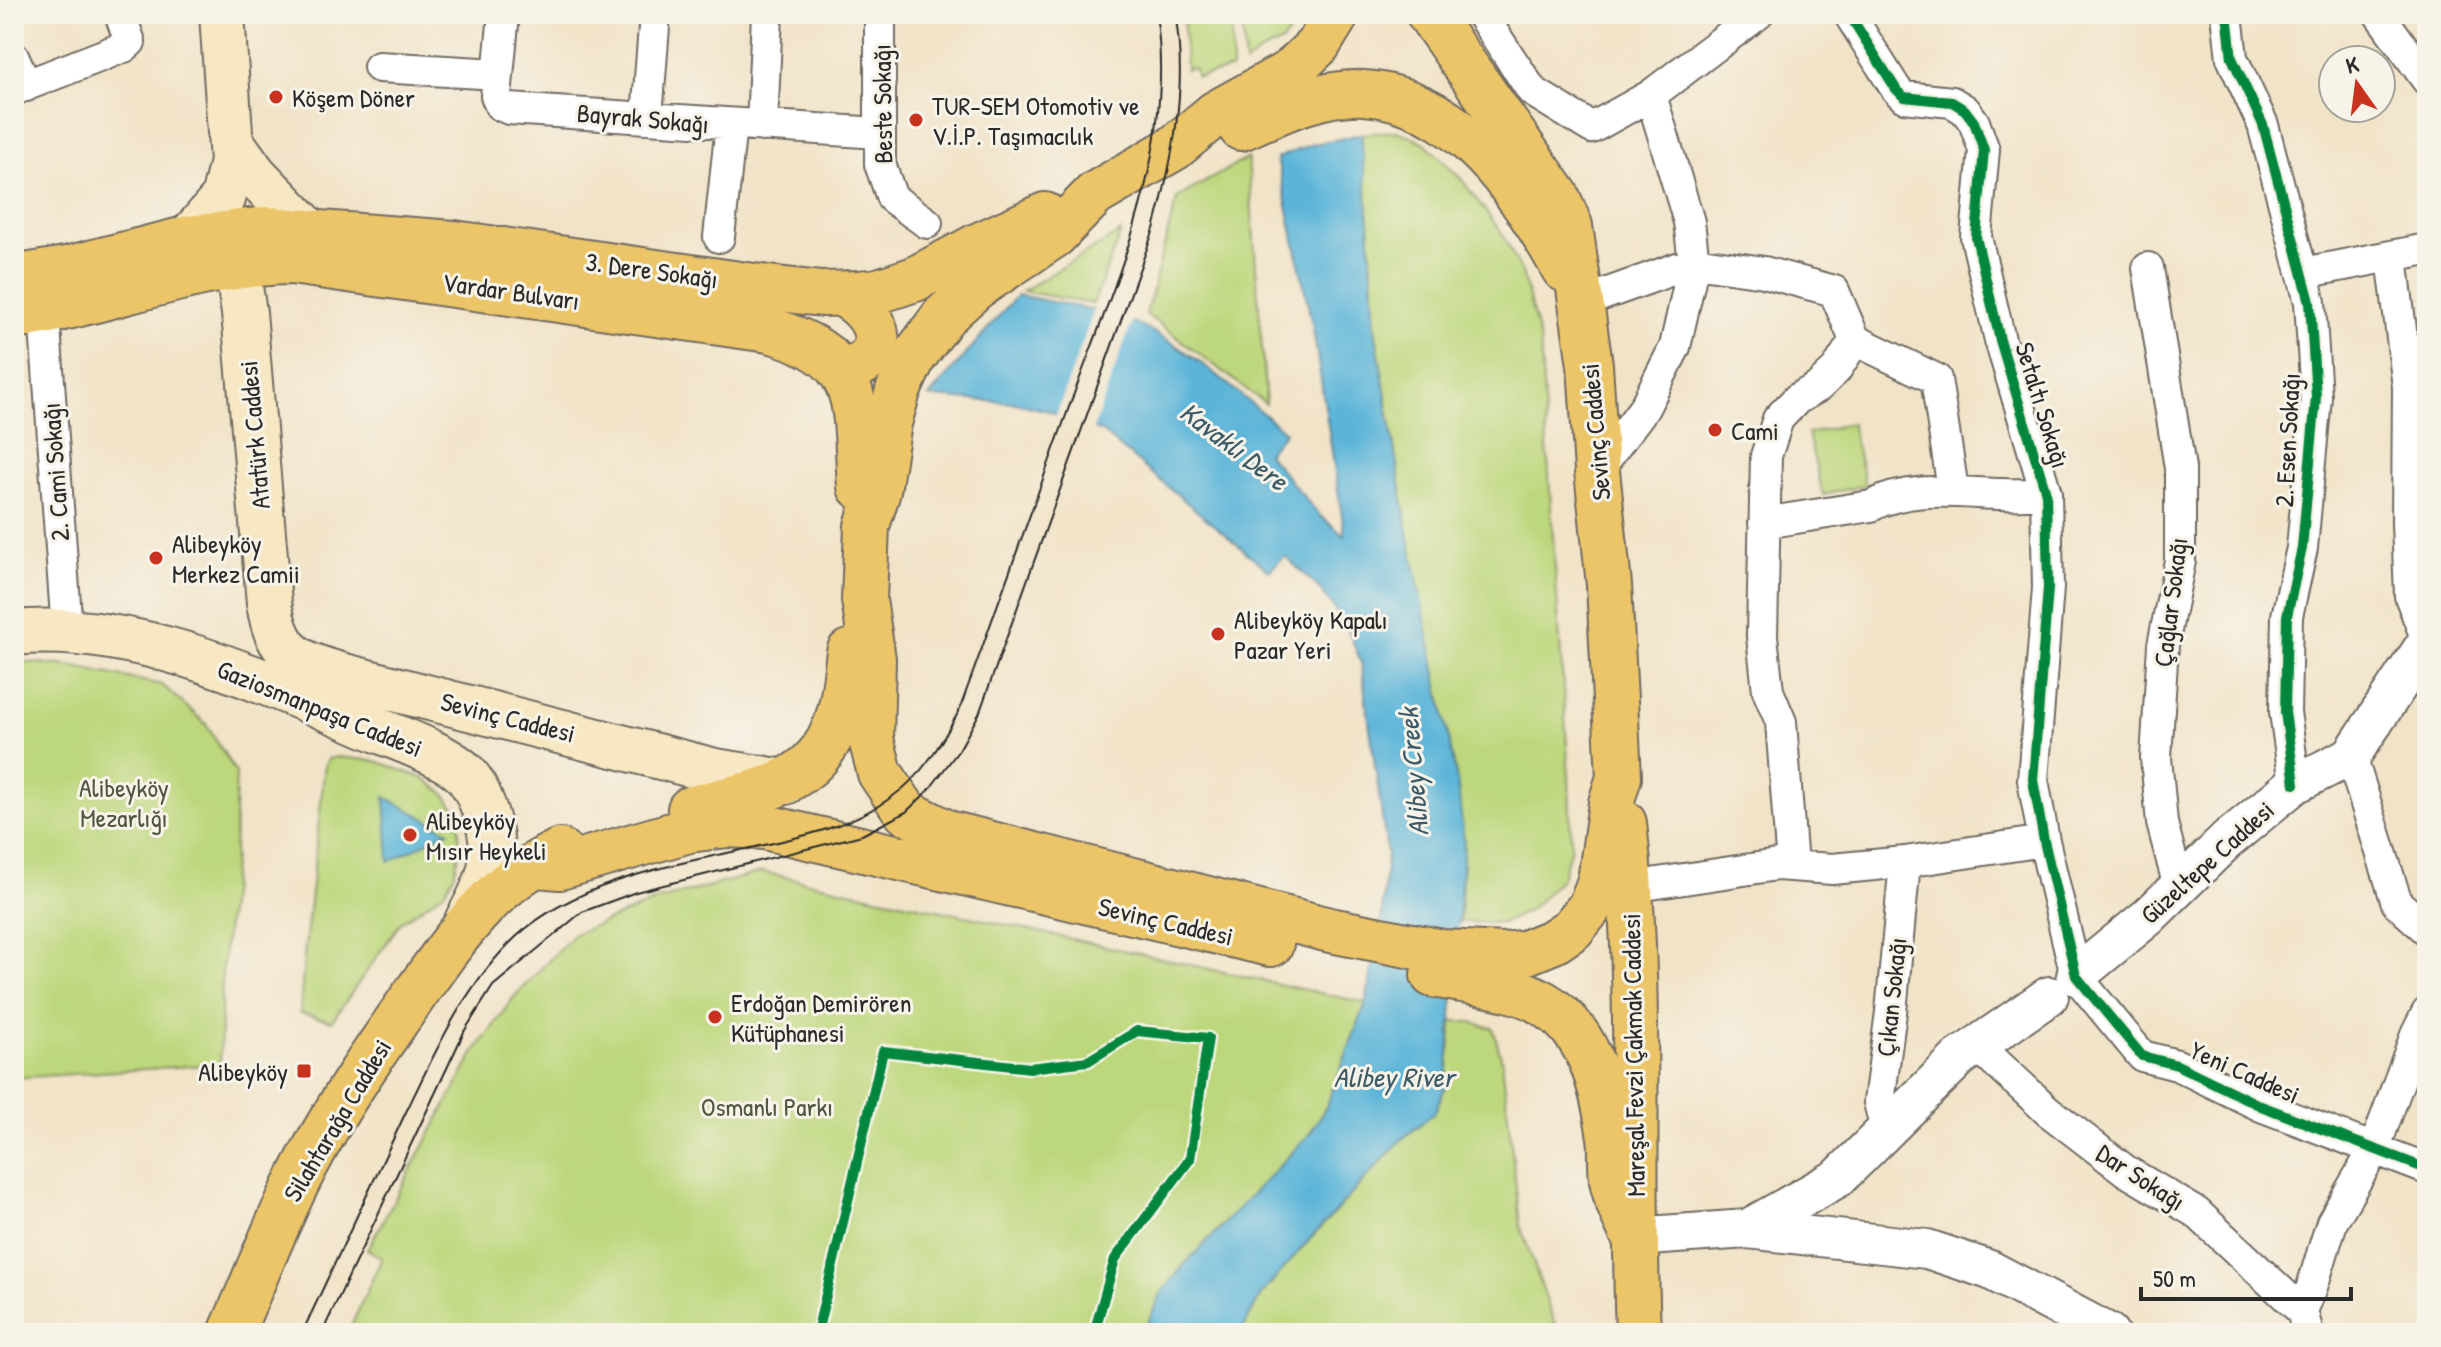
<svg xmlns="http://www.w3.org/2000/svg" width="2441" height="1347" viewBox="0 0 2441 1347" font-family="'Patrick Hand',sans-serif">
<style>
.green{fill:#bdd77c;stroke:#748154;stroke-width:2}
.water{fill:#5bb5d9;stroke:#437082;stroke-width:2}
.pier{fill:#f1e3c7}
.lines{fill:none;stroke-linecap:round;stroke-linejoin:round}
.minor-casing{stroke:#706b62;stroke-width:34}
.tertiary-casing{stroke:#706b62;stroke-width:42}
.secondary-casing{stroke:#706b62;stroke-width:48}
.primary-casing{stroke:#706b62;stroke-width:48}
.minor{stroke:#fff;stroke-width:30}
.tertiary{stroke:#fff;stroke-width:38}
.secondary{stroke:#f7e8c3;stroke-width:44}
.primary{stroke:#ecc569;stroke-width:44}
.tram{stroke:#2b2b2b;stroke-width:2}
.cycleway-casing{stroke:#f7f3e8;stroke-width:15}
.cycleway{stroke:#00873e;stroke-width:10}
.poi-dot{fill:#c8321e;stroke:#f7f3e8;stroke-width:3}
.labels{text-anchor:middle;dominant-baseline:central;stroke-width:6;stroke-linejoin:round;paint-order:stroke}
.poi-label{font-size:26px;fill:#2b2b2b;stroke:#f7f3e8;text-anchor:start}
.street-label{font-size:26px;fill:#2b2b2b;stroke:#f7f3e8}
.park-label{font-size:26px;fill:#50563f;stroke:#f7f3e8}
.water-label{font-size:28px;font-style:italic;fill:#3c5b68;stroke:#f7f3e8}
</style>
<rect width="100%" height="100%" fill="#f7f3e8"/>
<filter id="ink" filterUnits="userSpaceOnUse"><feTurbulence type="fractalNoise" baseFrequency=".0125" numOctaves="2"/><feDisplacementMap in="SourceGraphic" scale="16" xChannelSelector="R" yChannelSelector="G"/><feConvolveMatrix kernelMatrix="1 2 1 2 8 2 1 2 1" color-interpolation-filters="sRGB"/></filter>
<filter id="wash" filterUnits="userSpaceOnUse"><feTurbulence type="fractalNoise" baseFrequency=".006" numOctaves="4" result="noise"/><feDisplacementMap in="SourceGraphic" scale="32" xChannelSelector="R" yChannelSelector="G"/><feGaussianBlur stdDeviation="1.8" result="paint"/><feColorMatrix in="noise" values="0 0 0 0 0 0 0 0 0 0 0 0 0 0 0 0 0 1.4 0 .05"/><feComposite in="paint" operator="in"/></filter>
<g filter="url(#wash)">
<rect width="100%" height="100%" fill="#f1e3c7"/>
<path class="green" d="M1183 14H1229L1232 28V69L1197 77 1194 68 1186 69Z
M1242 14H1304L1282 42 1257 54 1245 64Z
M1397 131 1424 142 1462 180 1501 232 1522 272 1540 340 1569 778 1571 847 1562 878 1530 910 1503 923 1460 922 1464 841 1408 533 1375 329 1369 222 1361 134Z
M1248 158 1266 404 1146 314 1177 198Z
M1121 232 1093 304 1023 291Z
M1851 423 1865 485 1823 495 1808 434Z
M14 661 70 666 162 685 206 724 236 773 234 856 222 971 220 1064 14 1078Z
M338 757 376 761 423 778 444 793 458 812 460 850 454 875 444 892 401 922 332 1021 300 1013 304 957 325 765 328 759Z
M762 872 1366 1003 1326 1107 1308 1136 1185 1264 1161 1294 1143 1333H348L382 1258 367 1250 476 1050 514 997 574 934 659 900Z
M1452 1021 1471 1022 1493 1028 1502 1061 1520 1225 1558 1333H1241L1260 1296 1299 1251 1401 1140 1435 1112 1447 1082Z"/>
<path class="water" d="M1361 134 1369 222 1375 329 1408 533 1457 780 1464 840 1447 1082 1435 1112 1401 1140 1299 1251 1260 1296 1241 1333H1143L1161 1294 1185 1264 1309 1135 1326 1107 1366 1003 1382 913 1387 853 1361 662 1346 625 1321 590 1285 556 1269 571 1102 432 1049 411 1016 403 929 397 1017 295C1055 303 1109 310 1142 326 1195 352 1240 395 1285 432L1267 453 1319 515 1345 536 1313 329 1277 158 1310 145Z
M385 797 449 831 389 862Z"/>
<path class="pier" d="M1095 308 1133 319 1092 432 1055 418Z"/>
</g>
<g filter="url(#ink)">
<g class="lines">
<defs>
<path id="minor" d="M504 14 496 96 500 105 509 109 879 133
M880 14V164L892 198 927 223
M1481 14 1532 91 1592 128 1651 95 1689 222 1694 262 1675 347 1644 408 1597 471
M1849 14 1896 89 1904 97 1952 102 1965 110 1974 122 1984 150 1976 237 2000 340 2046 493 2048 588 2033 780 2044 841 2076 976 2142 1056 2177 1065 2261 1106 2427 1169
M2227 14 2232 58 2263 125 2310 302 2316 397 2302 548 2287 616 2285 712 2295 784
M2379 14 2427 80
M14 58 26 86
M379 67 498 74
M14 90 124 47 130 42 120 14
M1651 95 1758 14
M647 117 655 14
M762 126 767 14
M719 237 731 125
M2392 257 2408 387 2407 523 2410 596 2427 640
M2148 268 2180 468V561L2163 645 2156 758 2162 823 2179 887
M2303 273 2427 249
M1583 302 1694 262 1764 272 1834 291 1855 340 1936 379 1953 490
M44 313 67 631
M1764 523 1871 506C1910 485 1959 493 2002 494 2016 495 2031 494 2046 493
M2351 756 2397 903 2427 930
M1792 866 1781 722 1768 691 1762 636 1766 456 1778 419 1797 399 1818 387 1836 370 1855 340
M1631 887 1777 865 1832 869 1905 862 2044 841
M1977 1045 2048 1111 2126 1171 2197 1213 2302 1311
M1886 1130 1879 1102 1891 1012 1905 862
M2308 1333 2302 1311 2312 1287 2332 1222 2374 1150 2416 1035 2427 1013"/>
<path id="tertiary" d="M2076 976 2148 917 2226 841 2295 784 2351 756 2427 642
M1747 1229 1838 1178 1959 1058 2049 996
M1634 1237 1747 1229 1927 1249 1990 1270 2109 1333"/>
<path id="secondary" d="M232 143 255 175 308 230
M189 238 223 199 232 162 222 14
M237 267 244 313 269 603C277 655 297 663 344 676L715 771 785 782
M14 633C134 621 261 680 368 726 394 737 448 755 466 775 475 785 481 800 485 812 500 857 489 882 467 921"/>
<path id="primary" d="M1337 14 1318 45 1290 72 1216 113 1174 148 1095 194 1055 235 976 287 944 316 913 358 898 391 889 423 878 491 867 526 864 600 873 659 871 739 880 773 906 812 948 833 1330 930 1443 952 1504 955 1527 952 1554 941 1572 929 1590 907 1600 881 1611 803 1619 777 1609 585 1597 471 1590 365 1570 226 1557 196 1429 14
M1241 128C1279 111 1321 91 1364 93 1460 99 1522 193 1564 269
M14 278 66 269 189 238 266 229 454 243 768 288 822 294 859 293 878 291 915 279 979 245 1045 215
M14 317C107 304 197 263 292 262L769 330C866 357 854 402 860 487
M839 370C894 364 883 313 841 294
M690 809C752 791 820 789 839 714 845 694 846 673 849 652
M1624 823C1643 993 1631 1163 1638 1333
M537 865 560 867 689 830 727 825 765 827 1271 944
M1433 975C1459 980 1486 983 1511 990 1584 1009 1600 1072 1610 1137 1612 1152 1610 1166 1612 1180 1616 1201 1625 1219 1634 1237
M231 1333C256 1277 277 1220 306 1165 338 1104 378 1047 418 990 460 932 492 883 560 851"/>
</defs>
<use href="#minor" class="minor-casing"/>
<use href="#tertiary" class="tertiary-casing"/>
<use href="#secondary" class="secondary-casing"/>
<use href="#primary" class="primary-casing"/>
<use href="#minor" class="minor"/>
<use href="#tertiary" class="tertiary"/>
<use href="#secondary" class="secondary"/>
<use href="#primary" class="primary"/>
<path class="tram" d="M302 1333C336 1260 370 1187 405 1114 436 1051 464 985 517 936 576 882 671 865 746 849 797 838 850 828 893 796 922 776 943 741 959 711 996 610 1032 509 1069 407 1115 282 1177 151 1156 14
M322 1333 465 1030 493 986 582 912 636 892 862 835 906 812 928 791 959 750 979 714 1154 229C1173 160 1188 85 1175 14"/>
<defs>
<path id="cycleway" d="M1849 14 1896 89 1904 97 1952 102 1965 110 1974 122 1984 150 1976 237 2000 340 2046 493 2048 588 2033 780 2044 841 2076 976 2142 1056 2177 1065 2261 1106 2427 1169
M2227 14 2232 58 2263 125 2310 302 2316 397 2302 548 2287 616 2285 712 2295 784
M817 1333 883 1051 1030 1068 1088 1061 1137 1031 1208 1038 1190 1159 1115 1259 1094 1333"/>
</defs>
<use href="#cycleway" class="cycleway-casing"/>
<use href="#cycleway" class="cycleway"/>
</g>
</g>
<g class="poi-dot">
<circle cx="276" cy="97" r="8"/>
<circle cx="916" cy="120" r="8"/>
<circle cx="1715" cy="430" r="8"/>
<circle cx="156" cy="558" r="8"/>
<circle cx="1218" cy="634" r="8"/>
<circle cx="410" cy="835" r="8"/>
<circle cx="715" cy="1017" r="8"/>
<rect x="296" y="1063" width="16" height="16" rx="4"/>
</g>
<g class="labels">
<g class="poi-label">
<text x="292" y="97">Köşem Döner</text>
<text x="932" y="105">TUR-SEM Otomotiv ve<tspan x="932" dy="30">V.İ.P. Taşımacılık</tspan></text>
<text x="1731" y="430">Cami</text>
<text x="172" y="543">Alibeyköy<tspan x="172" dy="30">Merkez Camii</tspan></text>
<text x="1234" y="619">Alibeyköy Kapalı<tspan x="1234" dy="30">Pazar Yeri</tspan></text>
<text x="426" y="820">Alibeyköy<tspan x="426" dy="30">Mısır Heykeli</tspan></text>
<text x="731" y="1002">Erdoğan Demirören<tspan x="731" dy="30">Kütüphanesi</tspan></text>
<text x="288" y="1071" text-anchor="end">Alibeyköy</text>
</g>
<g class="street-label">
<text transform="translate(882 104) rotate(-91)">Beste Sokağı</text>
<text transform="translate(643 118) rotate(5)">Bayrak Sokağı</text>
<text transform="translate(652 270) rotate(8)">3. Dere Sokağı</text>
<text transform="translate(511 291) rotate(8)">Vardar Bulvarı</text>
<text transform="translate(2043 405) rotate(73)">Setaltı Sokağı</text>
<text transform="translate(1595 432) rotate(-95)">Sevinç Caddesi</text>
<text transform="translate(254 435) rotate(-95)">Atatürk Caddesi</text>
<text transform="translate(2287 440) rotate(-87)">2. Esen Sokağı</text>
<text transform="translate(55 472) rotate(-94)">2. Cami Sokağı</text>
<text transform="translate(2170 602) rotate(-83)">Çağlar Sokağı</text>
<text transform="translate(320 708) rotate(22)">Gaziosmanpaşa Caddesi</text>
<text transform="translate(508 717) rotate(14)">Sevinç Caddesi</text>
<text transform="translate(2207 862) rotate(-42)">Güzeltepe Caddesi</text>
<text transform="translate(1166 921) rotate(13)">Sevinç Caddesi</text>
<text transform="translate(1891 997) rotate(-84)">Çıkan Sokağı</text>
<text transform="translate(1633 1055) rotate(-91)">Mareşal Fevzi Çakmak Caddesi</text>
<text transform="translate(2245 1072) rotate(24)">Yeni Caddesi</text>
<text transform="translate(337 1120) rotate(-59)">Silahtarağa Caddesi</text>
<text transform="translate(2141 1177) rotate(33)">Dar Sokağı</text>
</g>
<g class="park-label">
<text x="124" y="787">Alibeyköy<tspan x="124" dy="30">Mezarlığı</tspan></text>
<text x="767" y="1106">Osmanlı Parkı</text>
</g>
<g class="water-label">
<text transform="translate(1234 446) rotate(37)">Kavaklı Dere</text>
<text transform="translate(1413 772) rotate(-95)">Alibey Creek</text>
<text x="1394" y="1077">Alibey River</text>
</g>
</g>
<rect width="2441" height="1347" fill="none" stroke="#f7f3e8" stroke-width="48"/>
<g transform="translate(2357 84) rotate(346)"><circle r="38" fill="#f7f3e8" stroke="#a5a39c" stroke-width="2"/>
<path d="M0-6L14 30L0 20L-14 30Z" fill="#c8321e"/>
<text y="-12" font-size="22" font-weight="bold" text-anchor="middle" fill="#2b2b2b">K</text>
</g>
<path d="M2141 1287v12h210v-12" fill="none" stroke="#2b2b2b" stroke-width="4"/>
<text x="2153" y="1287" font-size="24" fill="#2b2b2b" stroke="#f7f3e8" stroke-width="6" paint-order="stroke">50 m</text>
</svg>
